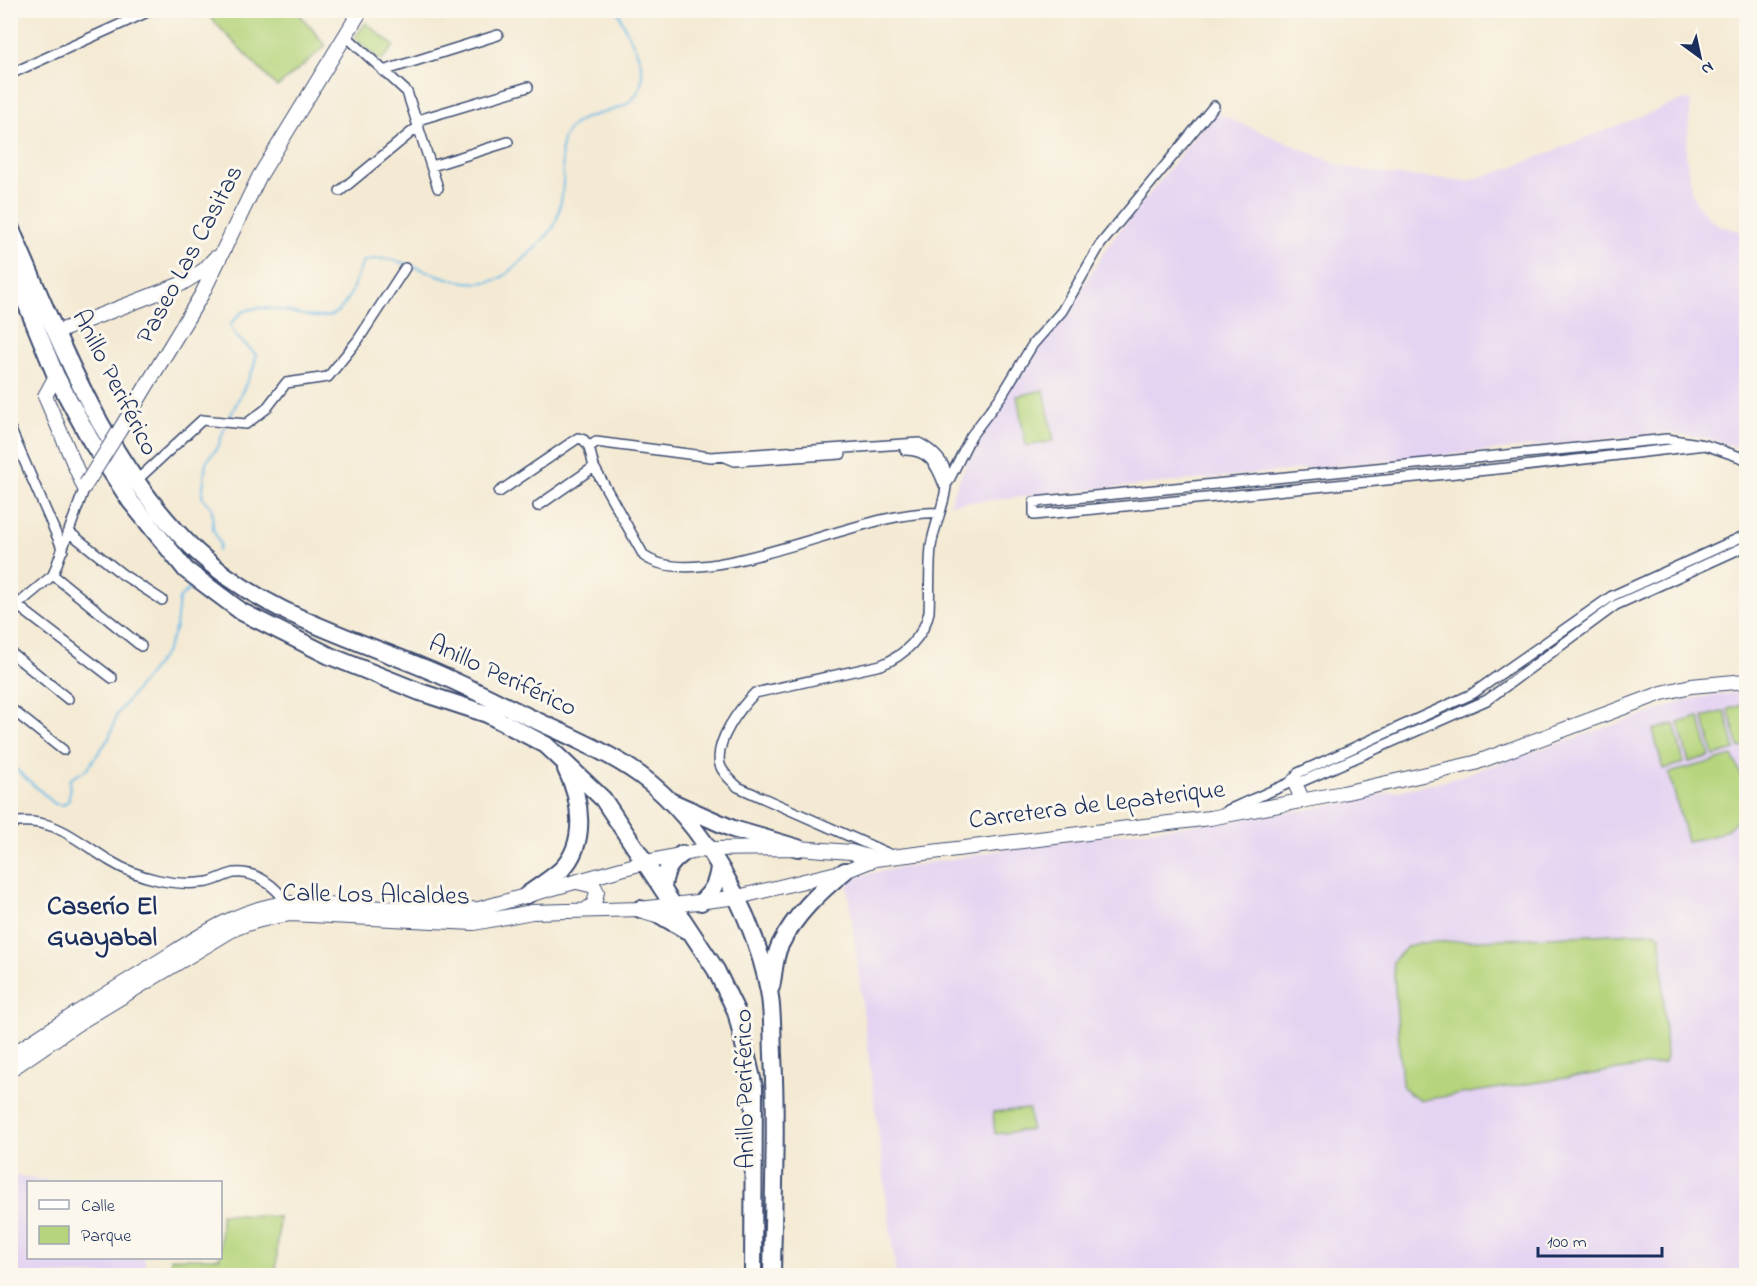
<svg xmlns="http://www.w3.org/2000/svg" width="1757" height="1286" viewBox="0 0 1757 1286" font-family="'Indie Flower',sans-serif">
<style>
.built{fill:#e4d3f2}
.green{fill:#b5d47b;stroke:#68826c;stroke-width:1.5}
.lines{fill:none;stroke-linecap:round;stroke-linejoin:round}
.stream{stroke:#6cbbe7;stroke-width:2}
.street-casing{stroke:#3c4b70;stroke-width:12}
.secondary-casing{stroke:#3c4b70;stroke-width:16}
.highway-casing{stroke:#3c4b70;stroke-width:20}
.street{stroke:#fff;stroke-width:9}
.secondary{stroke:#fff;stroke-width:14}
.highway{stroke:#fff;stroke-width:16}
.secondary-bridge-casing{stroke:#3c4b70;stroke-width:16;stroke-linecap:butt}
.secondary-bridge{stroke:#fff;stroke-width:14}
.labels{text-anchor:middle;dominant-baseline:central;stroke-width:6;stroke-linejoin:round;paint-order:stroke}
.street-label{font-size:26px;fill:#1b2f5e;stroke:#fbf7ec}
.neighbourhood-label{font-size:27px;font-weight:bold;fill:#1b2f5e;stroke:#fbf7ec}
</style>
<rect width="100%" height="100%" fill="#fbf7ec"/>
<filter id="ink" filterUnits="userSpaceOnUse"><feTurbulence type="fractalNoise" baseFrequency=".0167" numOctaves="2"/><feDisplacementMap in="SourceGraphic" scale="12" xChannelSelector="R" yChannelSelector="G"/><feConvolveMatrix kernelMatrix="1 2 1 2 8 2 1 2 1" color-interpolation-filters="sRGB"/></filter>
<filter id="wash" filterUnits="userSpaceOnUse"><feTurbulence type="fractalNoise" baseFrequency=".008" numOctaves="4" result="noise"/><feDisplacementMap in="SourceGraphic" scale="24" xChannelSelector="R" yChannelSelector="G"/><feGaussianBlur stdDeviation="1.35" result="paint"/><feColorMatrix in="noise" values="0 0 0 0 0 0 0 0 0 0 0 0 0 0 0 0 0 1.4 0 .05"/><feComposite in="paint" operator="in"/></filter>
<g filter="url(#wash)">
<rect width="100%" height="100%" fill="#f4ead4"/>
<path class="built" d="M1682 100 1691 101 1686 154 1691 189 1695 201 1710 219 1720 226 1746 232V450L1706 438 1670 433 949 504 967 462 990 419 1038 344 1067 312 1107 247 1214 112 1342 166 1394 175 1468 181 1508 169Z
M1746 691V1275H896L847 880 872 873 1024 846 1311 809 1449 780 1691 699Z
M11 1175 57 1182H28V1258H145V1275H11Z"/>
<path class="green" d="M204 11H297L326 46 277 87Z
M366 23 394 46 381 61 354 38Z
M1044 390 1054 441 1026 446 1017 396Z
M1746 704V746L1739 748 1728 709Z
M1725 711 1735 750 1714 756 1703 717Z
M1699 717 1710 756 1689 762 1678 723Z
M1674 724 1684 763 1663 769 1653 730Z
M1732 756C1749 784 1753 821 1715 835 1707 838 1696 839 1687 841L1669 773Z
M1655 932 1661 937 1666 1057 1664 1063 1422 1100 1408 1093 1402 1085 1393 961 1407 947 1419 943Z
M1029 1109 1031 1130 995 1134 993 1112Z
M221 1214 279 1217 276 1271 170 1266 171 1258H220Z"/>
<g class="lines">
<path class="stream" d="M229 419 254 367 256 355C247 344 235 339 230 325 234 321 238 314 243 312 271 298 311 326 334 314 351 304 355 279 363 262 399 246 449 295 496 280 507 276 519 263 528 255 536 247 547 237 553 228 559 216 562 196 563 183 565 163 554 144 571 127 592 107 632 118 641 84 648 59 624 33 618 10
M218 551 220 544 213 529 212 508 202 497 206 462 218 447 226 424
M10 764 55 804 63 805 69 800 70 779 87 769 109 738 117 714 166 652 176 627 179 599 194 584"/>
</g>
</g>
<g filter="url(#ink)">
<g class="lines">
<defs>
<path id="street" d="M346 36 407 92 438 188
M383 71 498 35
M10 74 152 10
M418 120 528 87
M432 166 508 142
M340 191 419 126
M10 428 63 550
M1705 445 1507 468 1034 515V502L1667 439 1705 445 1746 459
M905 450C929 450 936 464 944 485
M723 456 735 461 841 454
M136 481 202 420 246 424 266 409 286 383 328 377 358 340 405 268
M948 482 971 436 1002 395 1033 344 1062 311 1100 245 1214 106
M499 492 578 438 584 440 589 447
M538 506 594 467
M69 532 122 574 162 600
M53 575 141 646
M10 595 18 606 112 678
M10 611 53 575 86 484
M10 652 68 699
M10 708 63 750
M1294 781 1298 773 1472 694 1612 596 1746 535
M1228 810 1294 781H1303L1487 700 1616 605 1746 546
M10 823C55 816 75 840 110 861 138 878 175 887 208 882 217 880 225 875 234 873 256 870 276 887 287 903
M894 856 738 787C732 781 723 774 720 765 714 742 740 708 755 693L881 665C904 656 924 636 929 612 930 590 929 568 931 547 934 523 949 497 946 473 944 460 930 449 919 443L711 457 596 442 589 447 594 467 644 556C701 597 866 507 939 513"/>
<path id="secondary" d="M57 332 181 284 204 270 215 258
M56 376 45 396 84 487
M121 428 202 294 259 177 361 10
M1294 781 1302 799
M577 882 594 886 597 892 594 904 587 909
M10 1056C57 1025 103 996 150 967 194 940 235 909 287 903L423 910 479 909 646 862 707 849 798 848 851 852 875 859
M10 1070 77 1024 232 930C251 921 269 917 290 914L474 923 532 912 640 909 738 897 845 871 875 859 1210 818 1343 793 1475 763 1662 693 1691 686 1746 681"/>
<path id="highway" d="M10 227C60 340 105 466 197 552 262 612 344 635 424 668 461 683 497 702 533 719 569 736 608 752 640 775 704 822 754 914 769 991 773 1011 772 1034 773 1055 777 1128 773 1202 772 1276
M10 264 56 376 91 441 131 502 186 570 242 612 330 656 420 692 487 714 546 745 603 799 716 970 736 1011 754 1087 753 1276
M672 802 733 829 798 848
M663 889C664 872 669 864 682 854
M527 895C538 887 551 879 561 870 588 843 581 799 566 769
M701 902C713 891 717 883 719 867
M640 909 660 915 686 930
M771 987C774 974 774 957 780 945 795 915 819 892 845 871"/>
</defs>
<use href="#street" class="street-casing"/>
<use href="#secondary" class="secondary-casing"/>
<use href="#highway" class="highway-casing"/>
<use href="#street" class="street"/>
<use href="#secondary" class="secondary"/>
<use href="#highway" class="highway"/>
<defs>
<path id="secondary-bridge" d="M86 484 121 428"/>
</defs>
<use href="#secondary-bridge" class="secondary-bridge-casing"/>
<use href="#secondary-bridge" class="secondary-bridge"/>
</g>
</g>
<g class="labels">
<g class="street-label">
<text transform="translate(191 255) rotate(-62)">Paseo Las Casitas</text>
<text transform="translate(114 383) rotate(63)">Anillo Periférico</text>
<text transform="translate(502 677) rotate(25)">Anillo Periférico</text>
<text transform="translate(1097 806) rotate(-7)">Carretera de Lepaterique</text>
<text transform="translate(376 896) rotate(1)">Calle Los Alcaldes</text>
<text transform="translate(746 1089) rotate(-91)">Anillo Periférico</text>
</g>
<g class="neighbourhood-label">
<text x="102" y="907">Caserío El<tspan x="102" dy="31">Guayabal</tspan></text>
</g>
</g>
<rect width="1757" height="1286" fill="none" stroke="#fbf7ec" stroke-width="36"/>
<rect x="27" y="1181" width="195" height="78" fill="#fbf7ec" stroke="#a1a7b3" stroke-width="1.5"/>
<rect x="39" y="1200" width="30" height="9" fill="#ffffff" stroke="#a1a7b3" stroke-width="1.5"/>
<text x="81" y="1211" font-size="18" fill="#1b2f5e">Calle</text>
<rect x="39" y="1226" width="30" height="18" fill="#b5d47b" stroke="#a1a7b3" stroke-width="1.5"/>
<text x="81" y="1241" font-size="18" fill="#1b2f5e">Parque</text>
<g transform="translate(1700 57) rotate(147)" stroke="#fbf7ec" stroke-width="4.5" paint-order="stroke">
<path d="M0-4.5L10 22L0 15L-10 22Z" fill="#1b2f5e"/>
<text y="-9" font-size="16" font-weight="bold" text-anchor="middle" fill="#1b2f5e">N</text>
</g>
<path d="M1538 1247v9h124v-9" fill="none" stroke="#1b2f5e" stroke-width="3"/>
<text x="1547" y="1247" font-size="18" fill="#1b2f5e" stroke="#fbf7ec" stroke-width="4.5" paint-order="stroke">100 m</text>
</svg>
